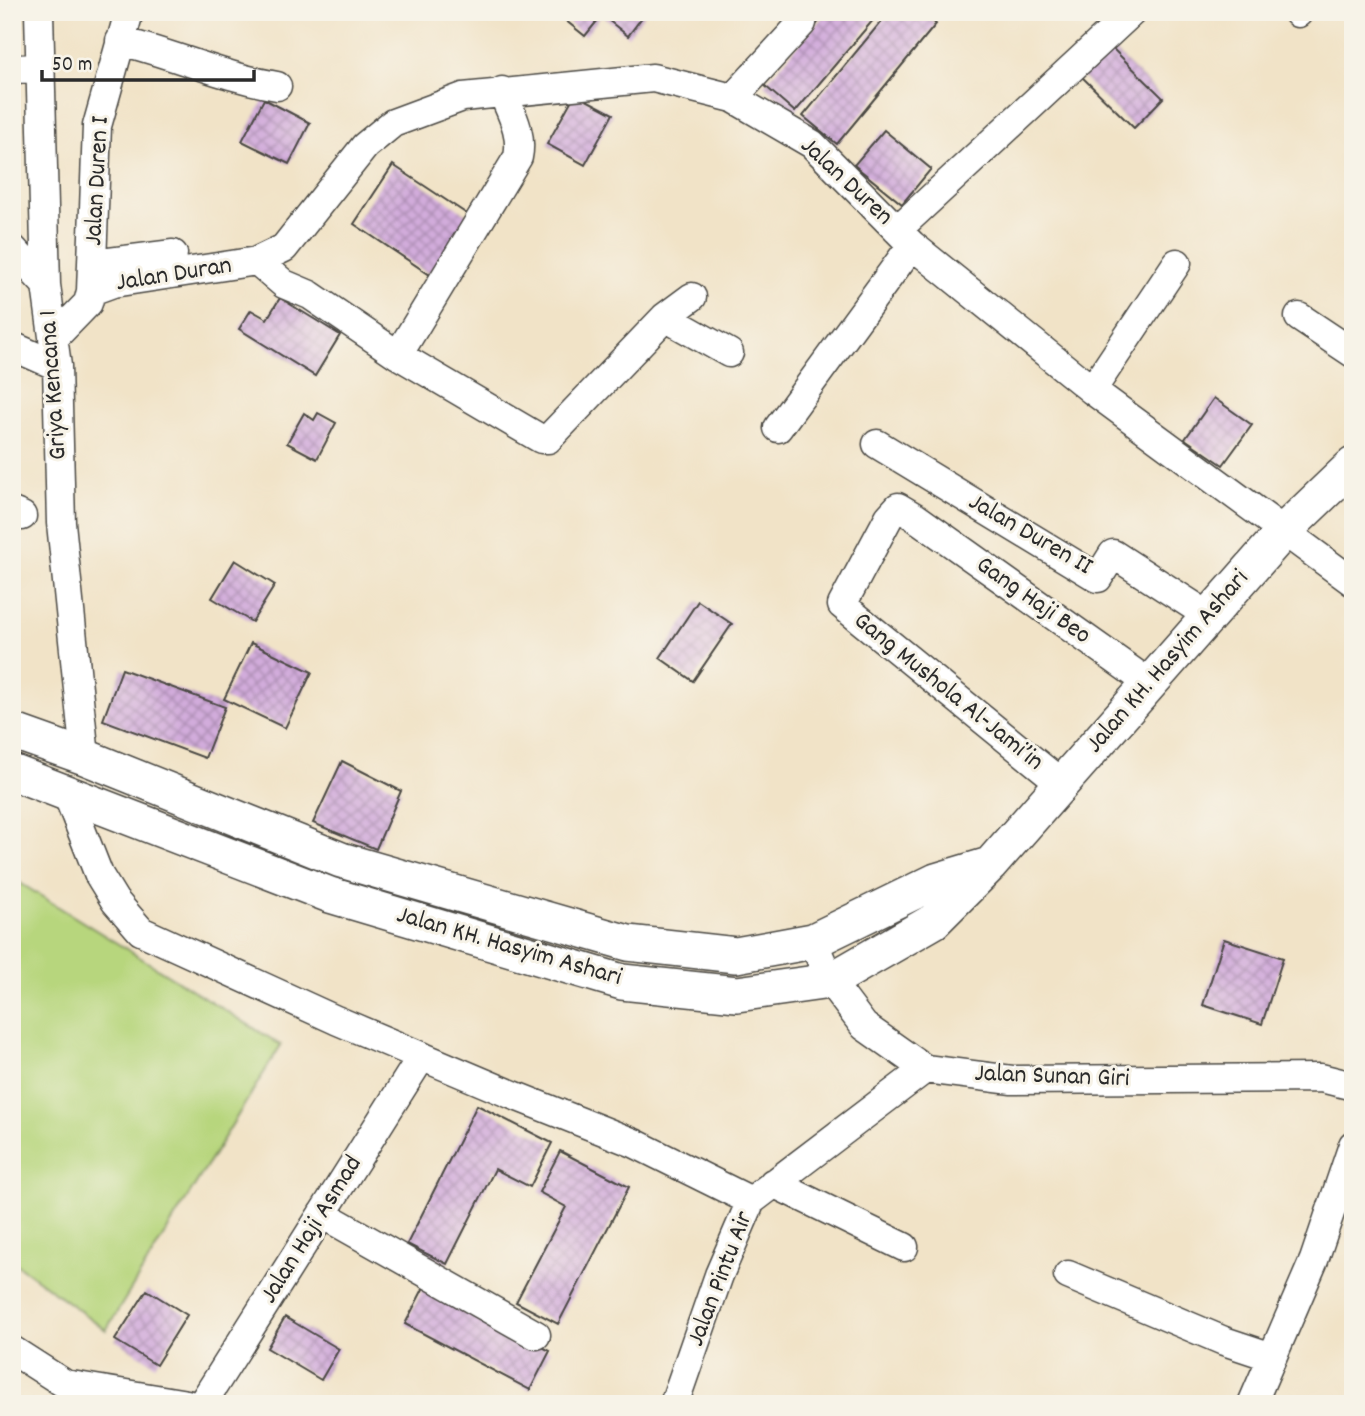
<svg xmlns="http://www.w3.org/2000/svg" width="1365" height="1416" viewBox="0 0 1365 1416" font-family="Dekko,sans-serif">
<style>
.garden{fill:#b7d67d;stroke:#718054;stroke-width:2}
.building{fill:url(#building-cross-hatch)}
.lines{fill:none;stroke-linecap:round;stroke-linejoin:round}
.minor-casing{stroke:#494742;stroke-width:31}
.major-casing{stroke:#494742;stroke-width:38}
.minor{stroke:#fff;stroke-width:28}
.major{stroke:#fff;stroke-width:35}
.labels{text-anchor:middle;dominant-baseline:central;stroke-width:6;stroke-linejoin:round;paint-order:stroke}
.street-label{font-size:26px;fill:#2b2b2b;stroke:#f7f3e8}
</style>
<defs>
<pattern id="building-cross-hatch" width="8" height="8" patternUnits="userSpaceOnUse" patternTransform="scale(1.75)"><rect width="8" height="8" fill="#d2acdb"/><path d="M0 0l8 8M0 8l8-8" fill="none" stroke="#ab8cb2"/></pattern>
</defs>
<rect width="100%" height="100%" fill="#f7f3e8"/>
<filter id="ink" filterUnits="userSpaceOnUse"><feTurbulence type="fractalNoise" baseFrequency=".0143" numOctaves="2"/><feDisplacementMap in="SourceGraphic" scale="14" xChannelSelector="R" yChannelSelector="G"/><feConvolveMatrix kernelMatrix="1 2 1 2 8 2 1 2 1" color-interpolation-filters="sRGB"/></filter>
<filter id="wash" filterUnits="userSpaceOnUse"><feTurbulence type="fractalNoise" baseFrequency=".00686" numOctaves="4" result="noise"/><feDisplacementMap in="SourceGraphic" scale="28" xChannelSelector="R" yChannelSelector="G"/><feGaussianBlur stdDeviation="1.57" result="paint"/><feColorMatrix in="noise" values="0 0 0 0 0 0 0 0 0 0 0 0 0 0 0 0 0 1.4 0 .05"/><feComposite in="paint" operator="in"/></filter>
<g filter="url(#wash)">
<rect width="100%" height="100%" fill="#f1e3c7"/>
<path class="garden" d="M12 878 281 1045 106 1330 12 1261Z"/>
<g id="blocks">
<path class="building" d="M555 12H646L628 36 602 15 585 36Z
M827 12H880L795 112 764 85Z
M889 12H922L936 24 837 144 803 116Z
M1106 42 1163 98 1134 128 1077 72Z
M575 94 613 114 585 165 547 144Z
M264 99 310 123 289 164 242 141Z
M884 130 931 169 902 204 854 165Z
M393 165 476 220 436 279 354 224Z
M280 298 340 335 315 376 239 329 251 310 267 319Z
M1214 398 1252 425 1223 465 1185 439Z
M304 413 314 420 318 413 336 423 317 459 287 443Z
M235 560 275 585 252 622 212 598Z
M698 601 732 624 693 681 660 658Z
M251 643 312 672 285 728 224 699Z
M122 669 225 707 205 758 103 720Z
M342 761 401 791 376 849 313 823Z
M1224 939 1283 958 1262 1024 1203 1005Z
M477 1105 552 1143 530 1187 495 1169 447 1264 407 1244Z
M560 1151 629 1187 558 1324 516 1302 566 1207 539 1192Z
M425 1285 550 1351 530 1390 405 1324Z
M147 1290 187 1315 156 1365 115 1340Z
M285 1317 339 1349 321 1380 267 1348Z"/>
</g>
</g>
<g filter="url(#ink)">
<use href="#blocks" fill-opacity="0" stroke="#494742" stroke-width="2"/>
<g class="lines">
<defs>
<path id="minor" d="M39 12 46 285 57 366 61 523 85 757
M1298 12V13
M120 41C173 54 223 77 277 86
M12 69 40 68
M733 98 802 23 804 12
M897 230 1132 12
M12 248 46 285
M257 261 284 284 310 295 398 355 541 439H548L665 317 692 297
M93 264 173 254
M91 291 113 283 257 261 284 248 365 146 393 123 463 97 653 78 733 98 812 144 912 245 1092 390 1353 582
M665 317 729 353
M1299 317 1353 353
M53 339 88 303 91 291 97 126 129 12
M12 346 57 366
M398 355 518 157C523 133 511 113 502 91
M1092 390 1177 263
M778 428 912 245
M877 444 1098 578 1113 554 1209 616
M12 512 22 516
M1061 783 842 605 889 517 898 507 915 517 1150 684
M66 791 99 875 115 901 141 931 336 1020 513 1095 634 1143 751 1201
M813 941 830 981 864 1026 925 1069 1012 1080 1321 1078 1353 1086
M773 1183 904 1247
M322 1214 536 1335
M1068 1275 1224 1341 1272 1357
M12 1350 65 1384 187 1404
M202 1404 422 1056
M674 1404 719 1275 751 1201 925 1069
M1252 1404 1314 1260 1353 1145"/>
<path id="major" d="M12 731 85 757 341 860 628 943 736 955 813 941 936 881 986 866
M12 772 330 895 622 982 737 994 830 981 934 921 990 865 1284 531 1353 465"/>
</defs>
<use href="#minor" class="minor-casing"/>
<use href="#major" class="major-casing"/>
<use href="#minor" class="minor"/>
<use href="#major" class="major"/>
</g>
</g>
<g class="labels">
<g class="street-label">
<text transform="translate(98 181) rotate(-87)">Jalan Duren I</text>
<text transform="translate(846 182) rotate(43)">Jalan Duren</text>
<text transform="translate(174 275) rotate(-9)">Jalan Duran</text>
<text transform="translate(54 385) rotate(-94)">Griya Kencana 1</text>
<text transform="translate(1030 535) rotate(30)">Jalan Duren II</text>
<text transform="translate(1033 601) rotate(35)">Gang Haji Beo</text>
<text transform="translate(1168 662) rotate(-49)">Jalan KH. Hasyim Ashari</text>
<text transform="translate(948 692) rotate(39)">Gang Mushola Al-Jami’in</text>
<text transform="translate(509 947) rotate(16)">Jalan KH. Hasyim Ashari</text>
<text transform="translate(1052 1077) rotate(2)">Jalan Sunan Giri</text>
<text transform="translate(312 1230) rotate(-58)">Jalan Haji Asmad</text>
<text transform="translate(721 1279) rotate(-69)">Jalan Pintu Air</text>
</g>
</g>
<rect width="1365" height="1416" fill="none" stroke="#f7f3e8" stroke-width="42"/>
<path d="M42 70v10h212v-10" fill="none" stroke="#2b2b2b" stroke-width="3.5"/>
<text x="52" y="70" font-size="21" fill="#2b2b2b" stroke="#f7f3e8" stroke-width="5" paint-order="stroke">50 m</text>
</svg>
